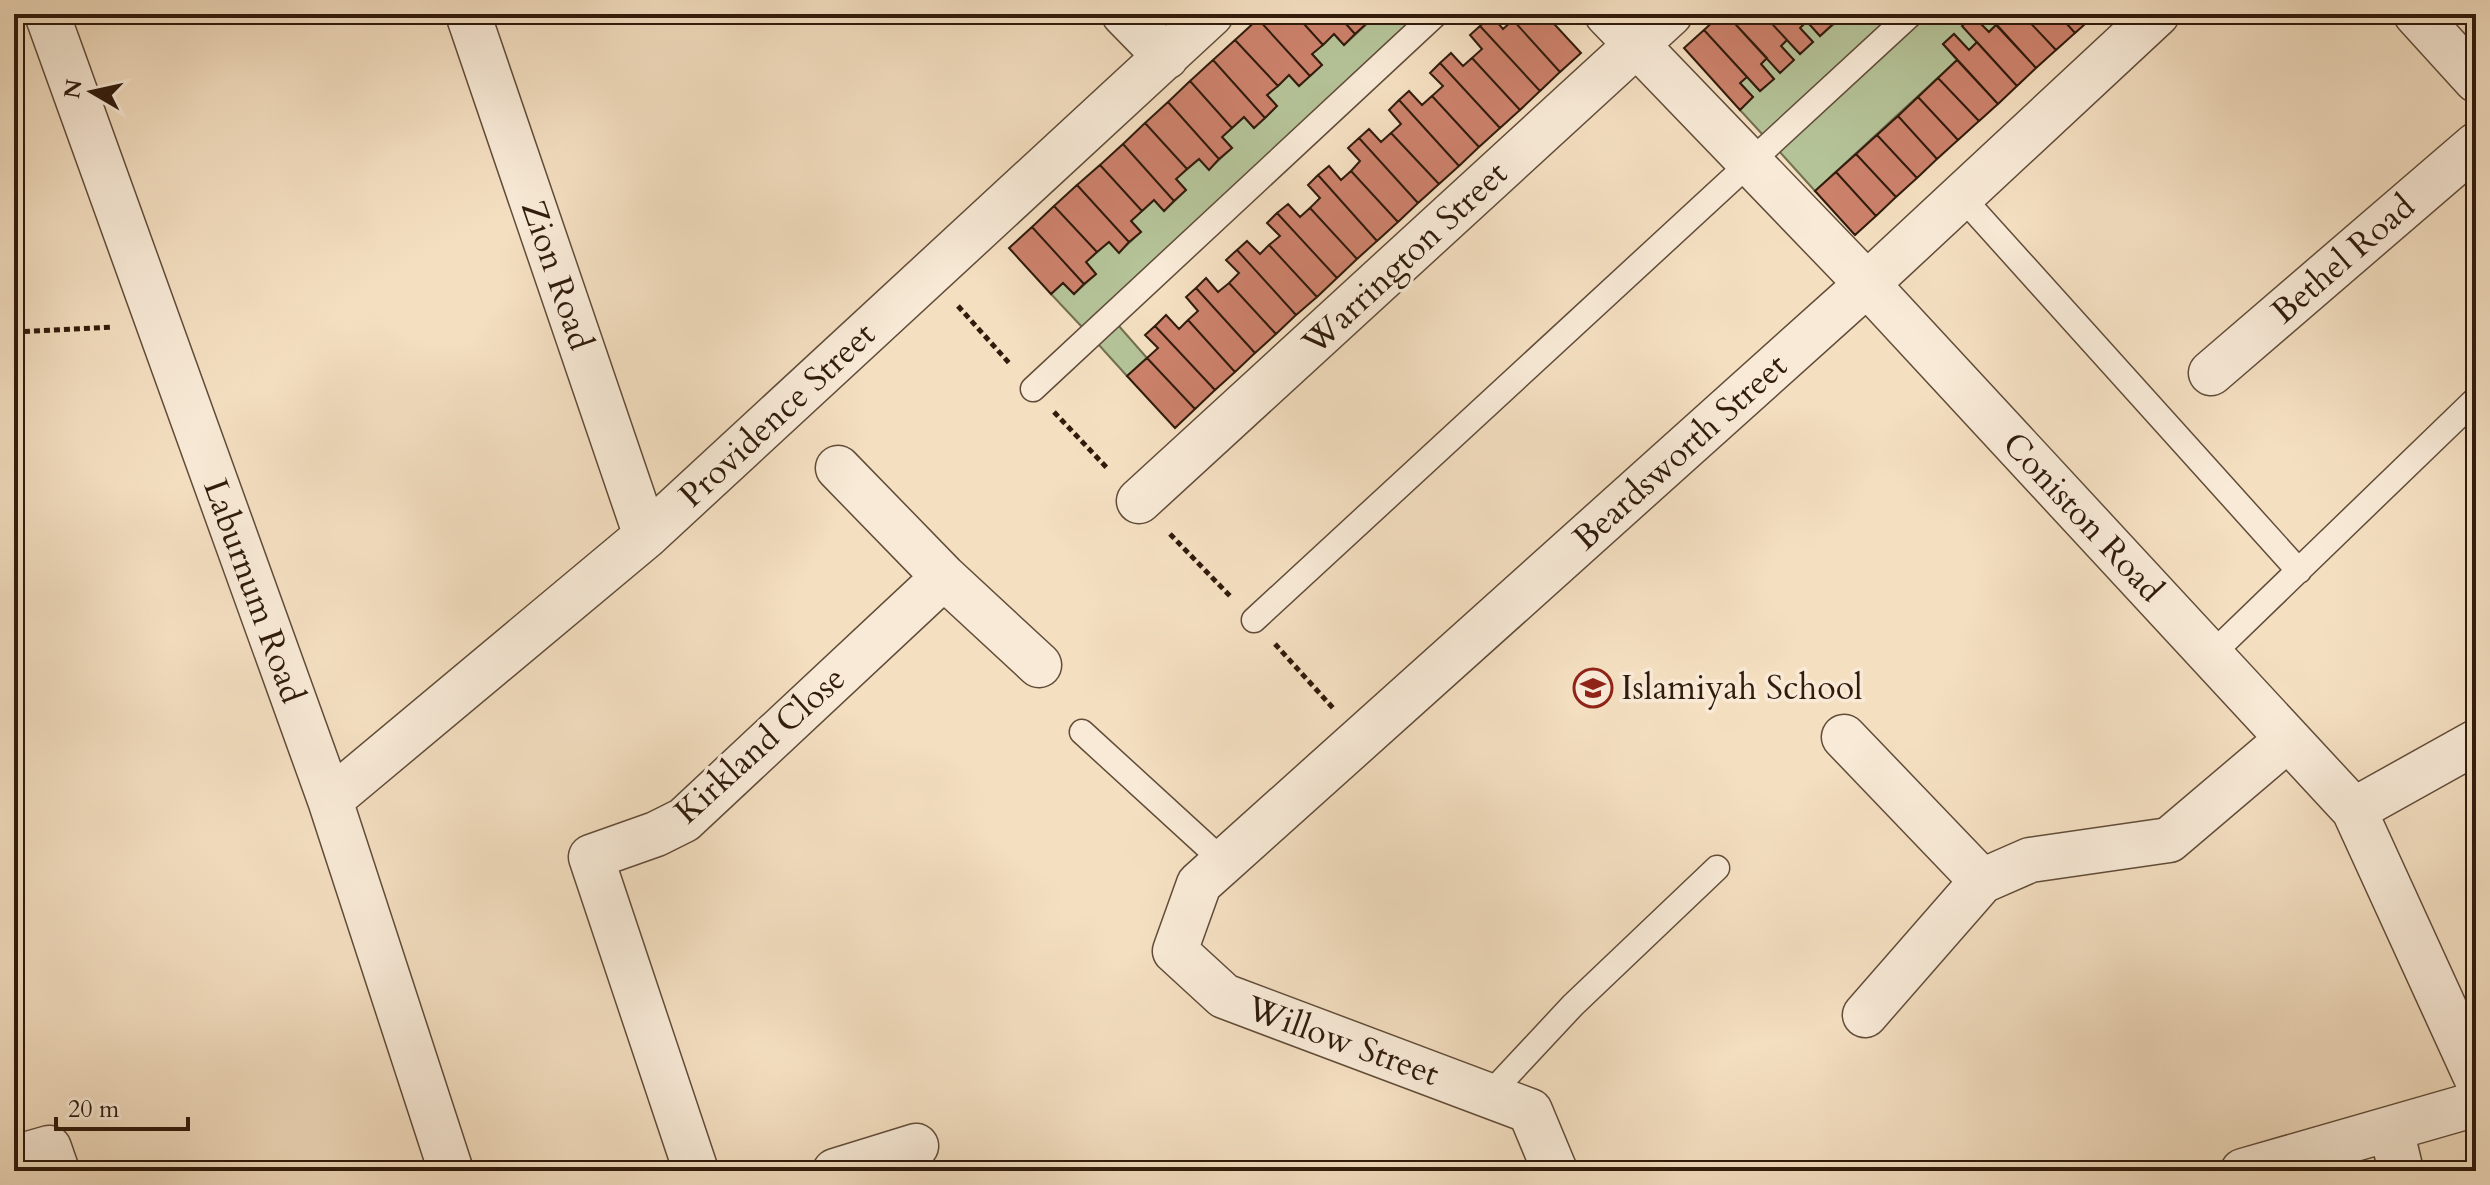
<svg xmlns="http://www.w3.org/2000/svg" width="2490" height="1185" viewBox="0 0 2490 1185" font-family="Cardo,serif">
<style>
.green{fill:#b5c398;stroke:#726f52;stroke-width:2}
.building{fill:#cc816b;stroke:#301b0c;stroke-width:2}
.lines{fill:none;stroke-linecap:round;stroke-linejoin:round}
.service-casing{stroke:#614c39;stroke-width:27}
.minor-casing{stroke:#614c39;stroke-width:47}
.path{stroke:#301b0c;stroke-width:5;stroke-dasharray:6 4;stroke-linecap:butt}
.service{stroke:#f8ead7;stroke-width:24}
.minor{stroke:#f8ead7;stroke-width:44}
.labels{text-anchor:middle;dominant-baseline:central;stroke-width:7;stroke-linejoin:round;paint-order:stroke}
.street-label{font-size:34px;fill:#301b0c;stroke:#f8ead7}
.poi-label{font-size:34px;fill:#301b0c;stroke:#f8ead7;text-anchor:start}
</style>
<rect width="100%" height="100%" fill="#f4dfc1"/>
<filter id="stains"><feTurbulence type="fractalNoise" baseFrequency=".0025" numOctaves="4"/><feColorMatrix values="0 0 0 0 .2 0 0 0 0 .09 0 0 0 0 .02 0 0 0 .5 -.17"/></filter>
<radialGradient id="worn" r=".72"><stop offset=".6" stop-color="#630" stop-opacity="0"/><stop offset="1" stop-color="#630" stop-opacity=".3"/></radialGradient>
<path class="green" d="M1359 14H1422L1082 327 1051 294 1063 283 1074 294 1096 274 1086 262 1109 242 1119 252 1141 232 1131 221 1154 200 1164 211 1186 190 1176 179 1199 159 1209 169 1232 148 1222 137 1244 117 1254 128 1277 106 1267 95 1289 75 1299 86 1322 65 1312 54 1334 34 1344 45 1367 24Z
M1823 14H1837L1840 17 1844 14H1895L1763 135 1740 110 1753 97 1740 83 1747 77 1760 91 1774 79 1761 64 1767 58 1780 72 1793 60 1781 46 1787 40 1800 54 1813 42 1800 28 1807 21 1820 36 1833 25Z
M1926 14H1987L1996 25 1969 50 1954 34 1943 44 1957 60 1815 191 1778 150Z
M1118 325 1147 358 1127 376 1098 344Z"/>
<path class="building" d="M1263 14H1295L1323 45 1312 54 1322 65 1310 76 1258 19Z
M1295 14H1337L1355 34 1344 45 1334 34 1323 45Z
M1337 14H1359L1367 23 1355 34Z
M1520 14H1545L1581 53 1560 72 1513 20Z
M1721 14H1726L1767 58 1761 64 1774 79 1760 91 1704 30Z
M1726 14H1763L1787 40 1781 46 1794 60 1780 73Z
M1763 14H1800L1807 21 1800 28 1813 42 1800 54Z
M1800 14H1823L1833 24 1820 36Z
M1987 14H2022L2056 50 2036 68Z
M2022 14H2058L2075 33 2056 50Z
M2058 14H2094L2095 15 2075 33Z
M1492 16 1503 29 1513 20 1560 72 1540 91 1480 26Z
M1973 16 1989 32 1996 25 2036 68 2017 86 1962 26Z
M1258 19 1310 76 1299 86 1289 75 1278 86 1235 40Z
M1480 26 1540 91 1520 110 1472 58 1482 49 1470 35Z
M1704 30 1747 77 1740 83 1753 97 1740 110 1684 48Z
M1954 34 1969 50 1977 42 2017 86 1998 104 1943 44Z
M1235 40 1278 86 1267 95 1277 106 1265 118 1213 60Z
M1451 53 1463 66 1472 58 1520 110 1500 128 1440 63Z
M1213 60 1265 118 1254 128 1244 117 1232 128 1190 81Z
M1957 60 1998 104 1979 121 1938 78Z
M1440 63 1500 128 1479 147 1432 96 1443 86 1430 73Z
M1938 78 1979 121 1958 140 1918 97Z
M1190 81 1232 128 1222 137 1232 148 1219 159 1168 102Z
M1409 91 1422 105 1432 96 1479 147 1459 166 1399 100Z
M1918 97 1958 140 1937 159 1898 116Z
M1399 100 1459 166 1439 184 1391 133 1401 124 1389 110Z
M1168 102 1219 159 1209 170 1199 159 1187 169 1145 123Z
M1898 116 1937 159 1917 178 1877 135Z
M1145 123 1187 169 1176 179 1186 190 1174 201 1123 144Z
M1369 129 1381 142 1391 133 1439 184 1418 203 1359 138Z
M1877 135 1917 178 1896 197 1856 154Z
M1359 138 1418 203 1398 222 1351 171 1360 161 1348 148Z
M1123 144 1174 201 1164 211 1154 200 1142 211 1100 165Z
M1856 154 1896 197 1876 216 1836 172Z
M1100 165 1142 211 1131 221 1141 232 1129 242 1077 185Z
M1329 166 1341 180 1351 171 1398 222 1377 241 1318 175Z
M1836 172 1876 216 1855 235 1815 191Z
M1318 175 1377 241 1357 259 1310 208 1320 198 1308 185Z
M1077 185 1129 242 1119 253 1109 242 1097 252 1054 206Z
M1288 204 1300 217 1310 208 1357 259 1337 278 1277 213Z
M1054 206 1097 252 1086 262 1096 274 1084 284 1032 227Z
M1277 213 1337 278 1317 297 1269 245 1280 236 1267 223Z
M1032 227 1084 284 1074 294 1063 283 1051 294 1009 248Z
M1247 241 1260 254 1269 245 1317 297 1296 315 1237 250Z
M1237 250 1296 315 1276 334 1229 283 1239 273 1226 260Z
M1206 278 1218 292 1229 283 1276 334 1255 353 1196 288Z
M1196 288 1255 353 1235 372 1188 320 1198 311 1186 297Z
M1166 315 1179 329 1188 320 1235 372 1215 390 1155 326Z
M1155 326 1215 390 1195 409 1147 358 1158 348 1145 335Z
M1147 358 1195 409 1175 428 1127 376Z"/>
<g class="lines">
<defs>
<path id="service" d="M1961 196 2299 571
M1033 389 1436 14
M1254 620 1911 14
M2211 655 2476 399
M1082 732 1224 862
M1489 1095 1573 1005 1717 868"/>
<path id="minor" d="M47 14 330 800 451 1171
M468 14 646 536
M1124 14 1166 57
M1607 14 1867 284 2354 810 2476 1077
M2416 14 2476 80
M2211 373 2476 145
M838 468 944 577
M1139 501 1670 14
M1844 737 1982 881
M330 800 646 536 1211 14
M2354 810 2476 742
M1865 1015 1982 881 2030 860 2169 840 2288 739
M2391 1129 2401 1171
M14 1158 49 1148 57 1171
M696 1171 591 857 656 834 684 820 944 577 1039 665
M835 1171 916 1146
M1555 1171 1530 1111 1224 996 1175 951 1199 884 1867 284 2157 14
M2243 1171 2476 1104"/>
</defs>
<use href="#service" class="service-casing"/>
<use href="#minor" class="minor-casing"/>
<path class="path" d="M958 306 1010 364
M14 332 113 327
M1054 412 1108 469
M1170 534 1230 596
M1275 644 1333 708"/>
<use href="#service" class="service"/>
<use href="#minor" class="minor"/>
</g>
<defs>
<symbol id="school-ring" viewBox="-11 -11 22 22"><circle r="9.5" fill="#f8ead7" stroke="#8f2418" stroke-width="1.5"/><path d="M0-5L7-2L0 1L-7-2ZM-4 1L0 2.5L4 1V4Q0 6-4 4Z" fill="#8f2418"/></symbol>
</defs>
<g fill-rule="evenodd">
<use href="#school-ring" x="1571" y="666" width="44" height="44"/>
</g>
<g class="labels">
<g class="street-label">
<text transform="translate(1405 258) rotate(-43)">Warrington Street</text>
<text transform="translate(2343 259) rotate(-41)">Bethel Road</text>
<text transform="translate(557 275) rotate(71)">Zion Road</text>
<text transform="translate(777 415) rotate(-43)">Providence Street</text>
<text transform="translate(1680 452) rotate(-42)">Beardsworth Street</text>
<text transform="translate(2083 517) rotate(47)">Coniston Road</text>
<text transform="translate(254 591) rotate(70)">Laburnum Road</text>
<text transform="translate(760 745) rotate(-42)">Kirkland Close</text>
<text transform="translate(1343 1041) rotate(20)">Willow Street</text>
</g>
<g class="poi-label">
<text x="1621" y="688">Islamiyah School</text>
</g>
</g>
<rect width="2490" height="1185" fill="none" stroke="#f4dfc1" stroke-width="48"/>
<rect x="16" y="16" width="2458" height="1153" fill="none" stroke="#301b0c" stroke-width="4"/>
<rect x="24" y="24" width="2442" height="1137" fill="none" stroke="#301b0c" stroke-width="2"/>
<g transform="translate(92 92) rotate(279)" stroke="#f8ead7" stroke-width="6" paint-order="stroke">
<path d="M0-6L14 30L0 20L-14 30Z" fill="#301b0c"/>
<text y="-12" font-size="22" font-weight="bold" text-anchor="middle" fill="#301b0c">N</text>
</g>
<path d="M56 1117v12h132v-12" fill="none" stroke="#301b0c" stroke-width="4"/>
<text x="68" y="1117" font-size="24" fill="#301b0c" stroke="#f8ead7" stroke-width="6" paint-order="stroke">20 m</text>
<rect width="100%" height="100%" filter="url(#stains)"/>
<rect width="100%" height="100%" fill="url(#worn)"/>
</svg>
